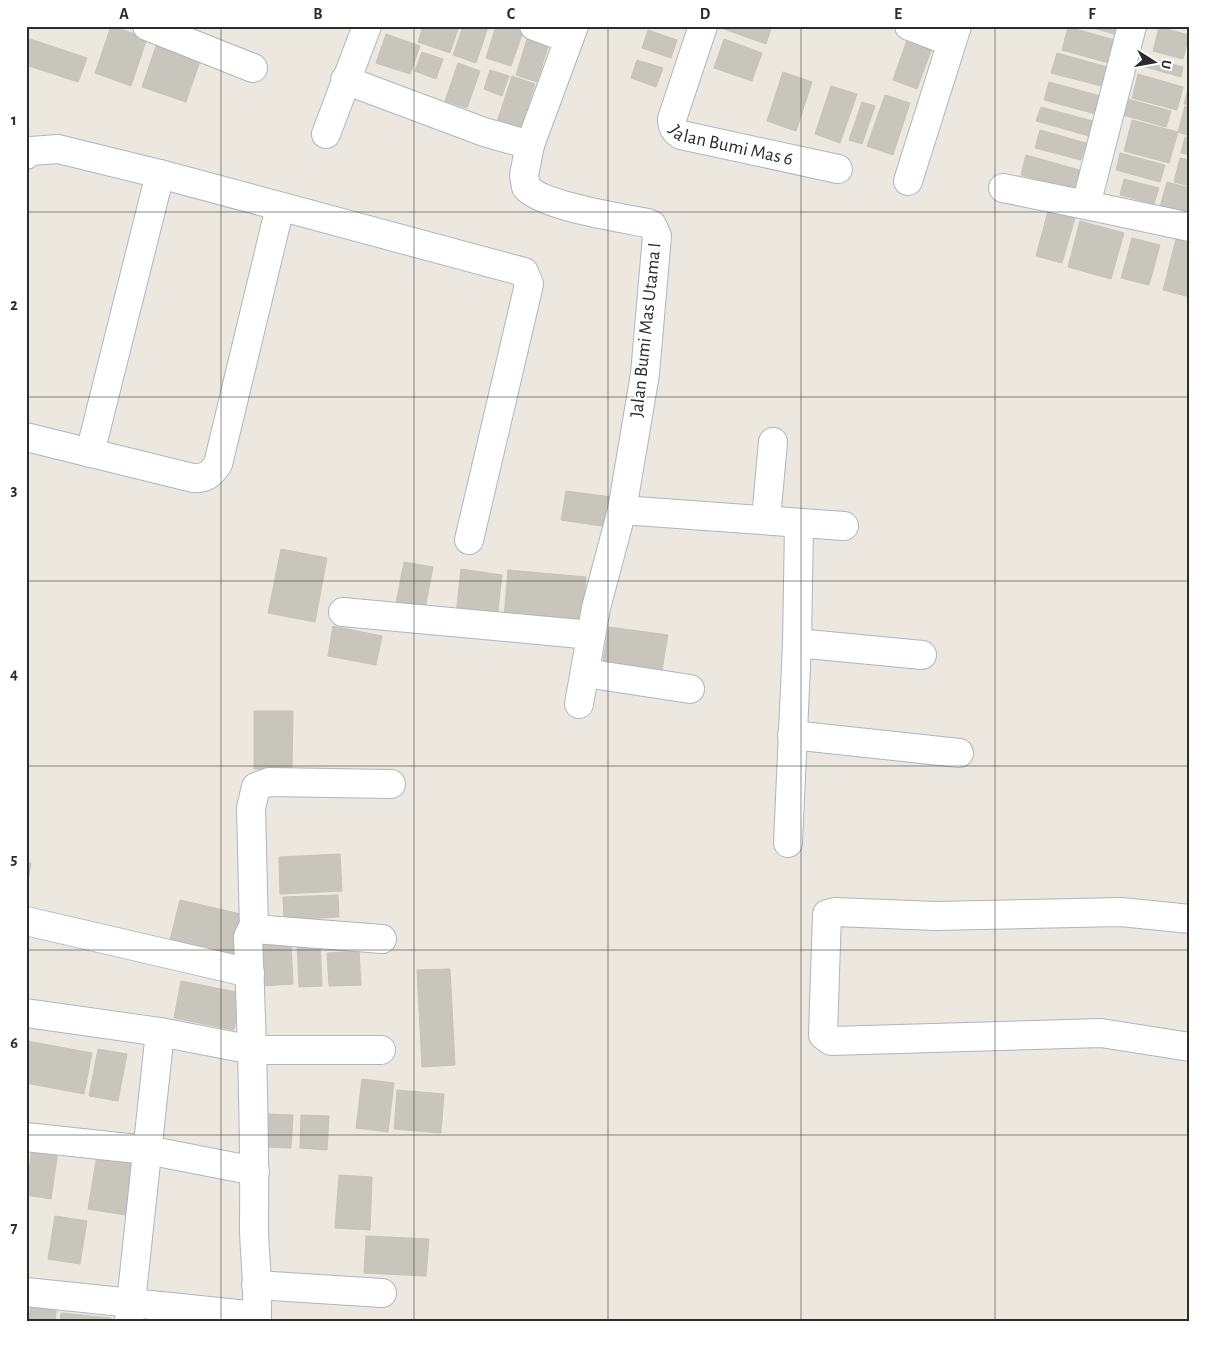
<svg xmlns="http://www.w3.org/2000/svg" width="1216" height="1347" viewBox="0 0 1216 1347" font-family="'Alegreya Sans',sans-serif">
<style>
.building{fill:#c8c5bd;stroke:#c7c3b9}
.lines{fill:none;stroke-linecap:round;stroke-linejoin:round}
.street-casing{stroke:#b2b4be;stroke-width:30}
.street{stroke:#fff;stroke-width:28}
.grid{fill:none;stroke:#2c2c2c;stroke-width:1;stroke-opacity:0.55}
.labels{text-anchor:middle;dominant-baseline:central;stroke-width:4;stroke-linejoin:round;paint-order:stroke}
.street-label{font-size:19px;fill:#2c2c2c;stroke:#fff}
.neatline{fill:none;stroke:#2c2c2c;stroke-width:2}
.grid-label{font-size:16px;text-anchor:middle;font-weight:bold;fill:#2c2c2c}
</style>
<rect width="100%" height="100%" fill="#ece7df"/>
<path class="building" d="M111 26 147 38 131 86 95 73Z
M423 26H459L450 53 418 42Z
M463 26 488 27 476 63 453 55Z
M496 26H517L524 29 511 66 486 58Z
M722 26H772L766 44 721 28Z
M1087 26H1116L1114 34Z
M1068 27 1122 42 1116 65 1062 50Z
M1159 27 1189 35 1183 59 1153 51Z
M648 30 677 40 671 58 642 48Z
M386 34 420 46 410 74 376 63Z
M528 36 549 44 537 82 516 75Z
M27 38 87 58 78 82 26 65Z
M724 39 762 53 752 81 714 68Z
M907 40 932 48 917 89 893 80Z
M156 46 200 61 186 102 142 87Z
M422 52 443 59 436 79 415 71Z
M1057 53 1111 68 1105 87 1051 73Z
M1141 56 1183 67 1181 77 1138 65Z
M637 60 663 68 656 87 631 78Z
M458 63 480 71 467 108 445 101Z
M490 70 509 76 502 96 484 89Z
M783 72 812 82 796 131 767 121Z
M1138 74 1183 87 1177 110 1132 98Z
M512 76 535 84 519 133 496 125Z
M1049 82 1108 98 1103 116 1044 100Z
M1190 82V105L1184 104Z
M831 86 857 94 840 143 815 134Z
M885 95 910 103 893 155 867 146Z
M1128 99 1171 111 1166 127 1123 115Z
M862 102 875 106 862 144 849 140Z
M1185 106 1190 108V136L1178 132Z
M1041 107 1100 123 1096 138 1036 121Z
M1132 120 1178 132 1169 163 1124 151Z
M1040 130 1086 143 1081 160 1035 148Z
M1185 137 1190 139V155L1181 153Z
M1120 153 1165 165 1160 182 1116 170Z
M1026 155 1083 171 1078 190 1021 175Z
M1180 158 1190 160V186L1174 182Z
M1124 179 1159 188 1154 204 1120 195Z
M1167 182 1190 188V215L1160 207Z
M1048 211 1075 218 1062 263 1036 256Z
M1080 221 1124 233 1111 279 1068 267Z
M1132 238 1160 245 1149 285 1121 278Z
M1176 239 1190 243V297L1163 290Z
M566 491 612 497 608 527 561 520Z
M281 549 327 558 315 622 268 613Z
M404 562 433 567 424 614 395 608Z
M461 569 502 575 497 619 456 614Z
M508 570 586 577 581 624 504 617Z
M333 626 382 636 376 665 328 656Z
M609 627 668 635 662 670 603 661Z
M254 711H293L292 769H254Z
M340 854 342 891 280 894 279 857Z
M26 863H31L26 892Z
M338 895 339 917 284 920 283 897Z
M180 900 245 915 234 963 168 948Z
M297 940H320L322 986 299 987Z
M291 942 293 984 262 986 260 943Z
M359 951 361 985 329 986 327 953Z
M450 969 455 1065 422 1067 417 970Z
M181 981 241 993 234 1030 174 1018Z
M27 1041 92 1053 84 1094 26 1083Z
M98 1049 127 1054 118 1101 89 1096Z
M362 1079 394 1083 388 1132 356 1128Z
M397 1090 444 1094 441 1133 394 1129Z
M269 1114 293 1115 291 1148 267 1147Z
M301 1115 329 1116 327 1150 300 1148Z
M32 1147 58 1151 51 1199 26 1195Z
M97 1155 134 1161 125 1215 88 1209Z
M339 1175 372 1177 370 1230 335 1228Z
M55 1216 87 1221 80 1264 48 1259Z
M366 1236 429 1239 426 1276 364 1273Z
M31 1302 57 1305 55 1321H29Z
M61 1313 111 1318V1321H60Z"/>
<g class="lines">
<defs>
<g id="street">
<path d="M147 26 253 68"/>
<path d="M534 26 569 39"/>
<path d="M574 26 530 145 524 175 526 187C542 206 621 218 647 223L652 225 657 236 645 374 622 510 596 608 579 704"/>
<path id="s1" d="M703 26 672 119C672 127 674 131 681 135L838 169"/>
<path d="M909 26 951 42"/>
<path d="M1132 26 1086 205 1190 227"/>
<path d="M345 80 484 132 530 145"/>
<path d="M326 134 367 26"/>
<path d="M26 155 31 151 58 149 160 174 524 272 529 284 527 293 469 540"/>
<path d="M908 181 957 26"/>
<path d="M1003 188 1086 205"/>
<path d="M26 437 193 478C206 479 211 474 218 464L280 207"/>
<path d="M90 453 160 174"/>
<path d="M622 510 844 526"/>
<path d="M766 519 773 442"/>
<path d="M343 612 591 635"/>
<path d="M797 643 922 655"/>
<path d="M585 673 690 689"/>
<path d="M792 735 959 753"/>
<path d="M788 843 797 643 799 524"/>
<path d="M1190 919 1121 912 936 916 835 912 827 914 823 1035 831 1041 1101 1033 1190 1047"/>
<path d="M26 921 250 973"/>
<path d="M254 929 251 808 256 787 269 782 391 784"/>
<path d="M26 1013 160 1032 253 1050H381"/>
<path d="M26 1137 147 1150 255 1171"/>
<path d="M256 1285 382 1293"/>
<path d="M26 1292 257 1316"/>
<path d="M129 1321 160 1032"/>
<path d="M256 1321C260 1290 254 1257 254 1226 255 1129 252 1034 248 937L251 931 254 929 382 939"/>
</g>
</defs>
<use href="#street" class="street-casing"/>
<use href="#street" class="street"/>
</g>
<path class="grid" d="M221 26V1321M414 26V1321M608 26V1321M801 26V1321M995 26V1321M26 212H1190M26 397H1190M26 581H1190M26 766H1190M26 950H1190M26 1135H1190"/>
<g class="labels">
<g class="street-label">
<text stroke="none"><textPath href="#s1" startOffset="169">Jalan Bumi Mas 6</textPath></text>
<text transform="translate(646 330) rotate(-84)">Jalan Bumi Mas Utama I</text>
</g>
</g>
<rect width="1216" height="1347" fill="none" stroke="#ffffff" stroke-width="55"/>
<g transform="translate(1154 62) rotate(101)" stroke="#ffffff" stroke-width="4" paint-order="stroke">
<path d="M0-4L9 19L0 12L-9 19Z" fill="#2c2c2c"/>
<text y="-8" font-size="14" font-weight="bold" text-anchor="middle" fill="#2c2c2c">U</text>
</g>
<rect x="28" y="28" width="1160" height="1292" class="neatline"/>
<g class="grid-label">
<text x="124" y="19">A</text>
<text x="318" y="19">B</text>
<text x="511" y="19">C</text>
<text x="705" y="19">D</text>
<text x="898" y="19">E</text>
<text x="1092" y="19">F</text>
<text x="14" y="125">1</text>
<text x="14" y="310">2</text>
<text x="14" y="495">3</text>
<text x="14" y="679">4</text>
<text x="14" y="864">5</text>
<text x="14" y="1048">6</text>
<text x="14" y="1233">7</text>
</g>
</svg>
